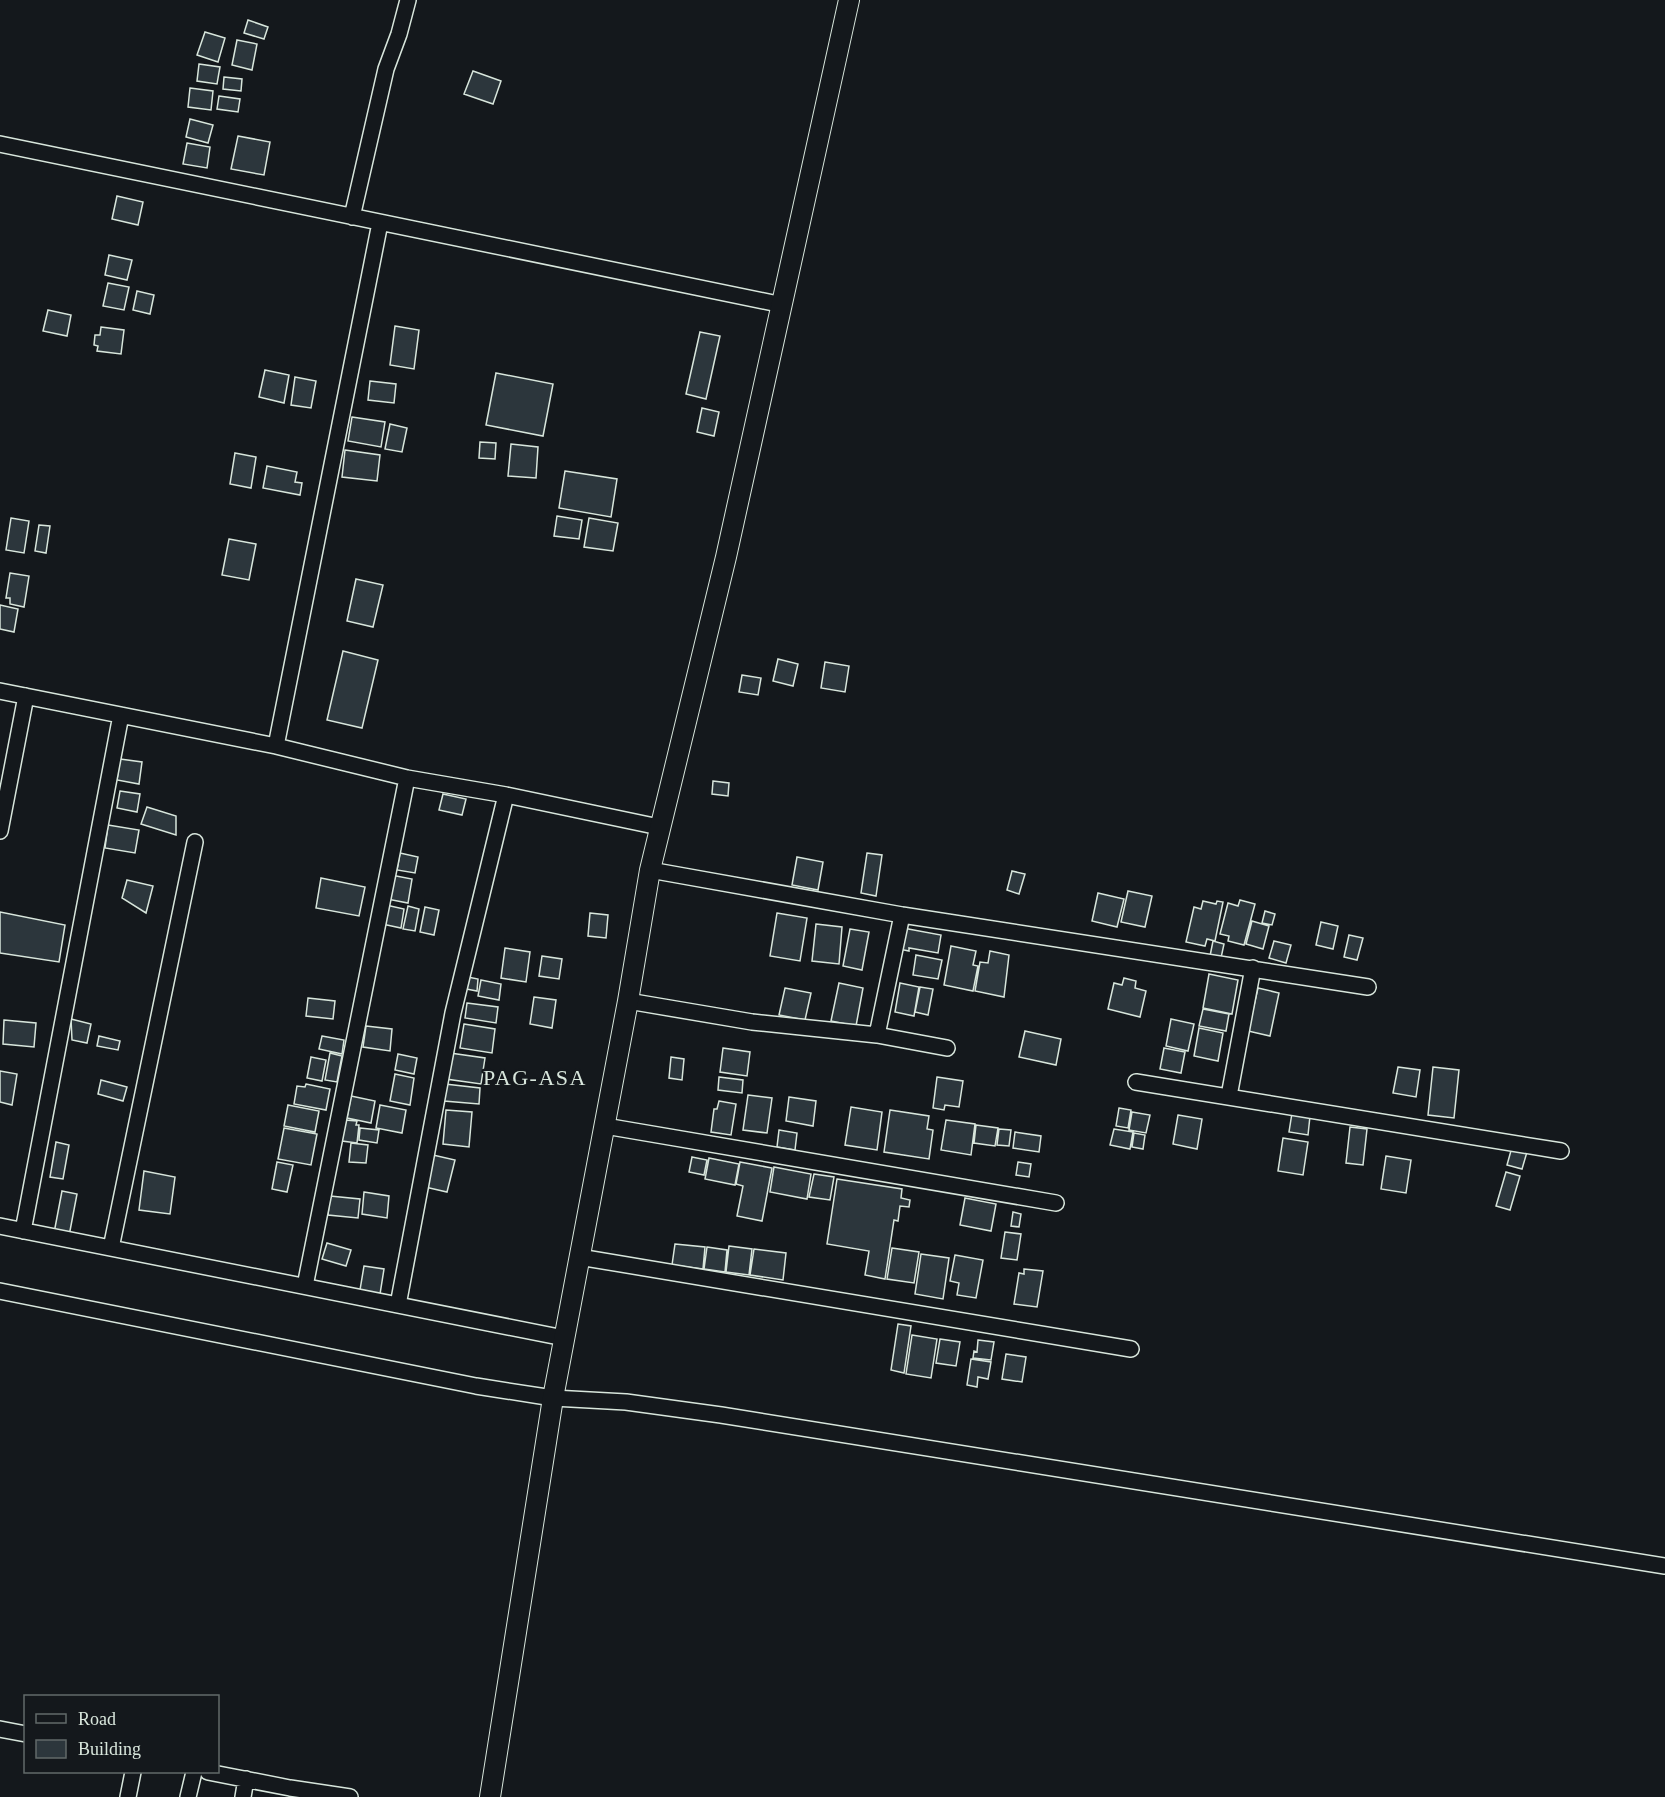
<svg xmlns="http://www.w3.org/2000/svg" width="1665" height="1797" viewBox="0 0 1665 1797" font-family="Georgia,serif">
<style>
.building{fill:#2c363c;stroke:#d8e6dc;stroke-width:1.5}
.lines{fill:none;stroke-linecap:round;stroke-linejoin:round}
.minor-casing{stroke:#d8e6dc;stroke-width:18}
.tertiary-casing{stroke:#d8e6dc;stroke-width:22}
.minor{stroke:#14181c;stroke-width:15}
.tertiary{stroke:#14181c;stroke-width:20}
.labels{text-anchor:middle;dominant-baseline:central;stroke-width:4.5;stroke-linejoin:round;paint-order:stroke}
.quarter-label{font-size:22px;letter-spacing:1.5px;fill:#d8e6dc;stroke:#14181c}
</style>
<rect width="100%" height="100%" fill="#14181c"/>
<path class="building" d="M248 20 268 27 264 39 244 33Z
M205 32 225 38 218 62 197 55Z
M237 40 257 44 252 70 232 65Z
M199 64 220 67 217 84 197 81Z
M473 71 501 81 493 104 464 94Z
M224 77 242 79 241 91 223 89Z
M190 88 213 91 211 110 188 107Z
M219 96 240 99 238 112 217 109Z
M190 119 213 125 208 143 186 137Z
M238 136 270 142 264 175 231 169Z
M187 143 210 147 207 168 183 164Z
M117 196 143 202 138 225 112 219Z
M109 255 132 260 127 280 105 275Z
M108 283 129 287 124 310 103 306Z
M137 291 154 295 150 314 133 310Z
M48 310 71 315 67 336 43 331Z
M395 326 419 330 414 369 390 365Z
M101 327 124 330 121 354 97 351 98 346 94 345 95 335H100Z
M700 332 720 336 706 399 686 394Z
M265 370 289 375 284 403 259 397Z
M496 373 553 384 543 436 486 425Z
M295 377 316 381 311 408 291 405Z
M370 381 396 384 394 403 368 400Z
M702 408 719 412 714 436 697 432Z
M352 417 385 422 381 447 348 441Z
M390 424 407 428 402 452 385 449Z
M480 442 496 443 495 459 479 458Z
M511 444 538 447 536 478 508 476Z
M345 450 380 455 377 481 342 477Z
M235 453 256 457 251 488 230 484Z
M267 466 297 472 295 482 302 483 300 495 263 488Z
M565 471 617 479 611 517 559 508Z
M557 516 582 520 579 539 554 536Z
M11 518 29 521 24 553 6 550Z
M589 518 618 523 613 551 584 547Z
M39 525 50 526 46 553 35 551Z
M229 539 256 544 249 580 222 575Z
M10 573 29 576 24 607 10 604V598H6Z
M356 579 383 585 373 627 347 621Z
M0 605 18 609 14 632 0 629Z
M343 651 378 660 362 728 327 720Z
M778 659 798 664 793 686 773 681Z
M825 662 849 666 845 692 821 688Z
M742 675 761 678 758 695 739 692Z
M120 759 142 762 139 784 117 780Z
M713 781 729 783 728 796 712 794Z
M120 791 140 794 137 812 117 808Z
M443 794 466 799 462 815 439 810Z
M147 807 176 816V835L141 824Z
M108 825 139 830 135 853 105 848Z
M400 853 418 857 415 873 397 870Z
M867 853 882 855 876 896 861 893Z
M797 857 823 862 818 890 792 885Z
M1012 871 1025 874 1019 894 1007 890Z
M391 875 412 879 408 903 387 899Z
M321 878 365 887 359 916 316 908Z
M127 880 153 886 146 913 122 898Z
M1128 891 1152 896 1145 927 1121 922Z
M1098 893 1124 899 1117 927 1092 921Z
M1240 900 1255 904 1244 945 1228 941 1229 936 1220 934 1228 903 1238 906Z
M1203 901 1216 904 1217 901 1223 902 1215 941 1207 939 1205 946 1186 942 1194 907 1201 909Z
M386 905 404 909 401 928 382 924Z
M408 906 419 909 415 931 403 929Z
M425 907 439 910 434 935 420 932Z
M1265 911 1275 914 1272 925 1262 923Z
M0 912 65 925 59 962 0 953Z
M590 913 608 915 606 938 588 936Z
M777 913 807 918 800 961 770 956Z
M1252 921 1269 926 1263 949 1246 944Z
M1321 922 1338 926 1333 949 1316 945Z
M816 924 842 927 839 964 812 961Z
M903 928 941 935 938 953 909 948V951L899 949Z
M850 929 869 932 862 970 843 966Z
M1349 935 1363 938 1357 960 1344 957Z
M1213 941 1224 944 1221 958 1210 956Z
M1274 941 1291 945 1286 963 1269 958Z
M951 946 976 951 973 965 978 966 973 991 944 985Z
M505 948 530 952 526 982 501 978Z
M990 951 1009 955 1004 997 975 991 980 962 988 963Z
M916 955 942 960 938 979 913 975Z
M542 956 562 959 559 979 539 976Z
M1209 974 1238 980 1232 1014 1203 1008Z
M463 976 478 979 477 991 461 988Z
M1124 978 1136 981 1135 988 1146 991 1140 1017 1108 1009 1114 983 1122 985Z
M481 980 501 984 499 1000 478 996Z
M839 983 863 988 856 1026 831 1021Z
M900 983 919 987 914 1016 895 1012Z
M920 987 933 989 928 1015 915 1012Z
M785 988 811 993 805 1020 779 1015Z
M1258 988 1279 993 1270 1036 1248 1031Z
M534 997 556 1000 552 1028 530 1024Z
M308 998 335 1001 333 1019 306 1016Z
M467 1003 498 1007 496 1023 465 1018Z
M1203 1009 1229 1014 1226 1031 1199 1026Z
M71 1019 91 1024 87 1043 72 1040Z
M1171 1019 1194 1024 1188 1051 1166 1046Z
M4 1020 36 1023 34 1047 3 1044Z
M464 1024 495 1029 492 1053 460 1048Z
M366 1026 392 1029 390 1051 363 1047Z
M1199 1028 1223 1033 1218 1061 1194 1056Z
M1025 1031 1061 1039 1056 1065 1019 1057Z
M99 1036 120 1041 118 1050 97 1046Z
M322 1036 344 1040 342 1054 319 1049Z
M723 1048 750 1052 747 1076 720 1072Z
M1164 1048 1185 1052 1181 1073 1160 1069Z
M330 1053 342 1056 337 1082 325 1080Z
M450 1053 485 1058 481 1084 446 1079Z
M398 1054 417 1058 414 1074 395 1070Z
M311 1057 326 1060 322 1081 307 1078Z
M671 1057 684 1059 682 1080 669 1078Z
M1398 1067 1420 1070 1416 1097 1393 1093Z
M1433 1067 1459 1070 1454 1118 1428 1115Z
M0 1071 17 1074 12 1105 0 1102Z
M395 1074 414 1078 410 1105 390 1101Z
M719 1077 743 1080 742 1093 718 1090Z
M937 1077 963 1081 959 1107 945 1105 944 1110 933 1108Z
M101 1080 127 1087 123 1101 98 1094Z
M306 1084 330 1089 326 1110 294 1104 297 1086 305 1087Z
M445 1084 480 1088 479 1104 444 1101Z
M748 1095 772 1098 767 1133 743 1130Z
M351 1096 375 1101 371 1123 347 1118Z
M789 1097 816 1101 813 1126 786 1121Z
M719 1101 736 1104 731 1135 711 1132 714 1109H717Z
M288 1105 319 1111 315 1132 284 1126Z
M380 1105 406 1110 402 1133 376 1128Z
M851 1107 882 1112 877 1150 845 1145Z
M1119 1108 1131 1110 1128 1128 1116 1126Z
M446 1110 472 1112 469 1147 443 1144Z
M890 1110 929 1116 927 1129 933 1130 929 1159 884 1152Z
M1132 1112 1150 1115 1146 1133 1129 1130Z
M1292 1113 1310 1116 1308 1135 1289 1132Z
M1178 1115 1202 1119 1197 1149 1173 1144Z
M345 1120 357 1121 356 1125H359L357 1143 342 1141Z
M946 1120 975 1124 971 1155 941 1150Z
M976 1125 998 1128 995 1146 974 1143Z
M1350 1127 1367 1129 1363 1165 1346 1163Z
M284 1128 317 1134 311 1165 278 1159Z
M360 1128 379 1130 377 1143 359 1140Z
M999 1129 1011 1130 1009 1146 997 1145Z
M1114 1129 1133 1132 1130 1149 1110 1145Z
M779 1130 797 1133 795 1150 777 1147Z
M1015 1132 1041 1136 1039 1152 1013 1148Z
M1134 1133 1145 1135 1143 1149 1132 1147Z
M1283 1138 1308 1142 1303 1175 1278 1171Z
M56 1142 69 1145 63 1179 50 1177Z
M351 1143 368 1145 366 1163 349 1162Z
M1512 1147 1527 1152 1522 1169 1507 1165Z
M433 1155 455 1160 447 1192 425 1187Z
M1386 1156 1411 1160 1406 1193 1381 1189Z
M692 1157 707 1160 704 1175 689 1172Z
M709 1158 739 1164 735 1185 705 1179Z
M277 1162 293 1165 287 1192 272 1189Z
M740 1162 772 1168 762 1221 737 1216 743 1186 736 1184Z
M1018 1162 1031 1164 1029 1177 1016 1175Z
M774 1167 811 1174 807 1199 770 1192Z
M144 1171 175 1177 170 1214 139 1210Z
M1506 1172 1520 1176 1510 1210 1496 1206Z
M814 1174 834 1177 830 1200 809 1197Z
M837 1179 902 1189 901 1198 910 1200 909 1207 900 1206 898 1221 894 1220 885 1279 865 1275 869 1251 827 1244Z
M62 1191 77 1194 69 1236 54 1233Z
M364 1192 389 1196 387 1218 362 1214Z
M330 1196 360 1199 358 1218 328 1215Z
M965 1198 996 1204 991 1231 960 1225Z
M1013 1212 1021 1214 1019 1227 1011 1226Z
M1005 1232 1021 1234 1017 1260 1001 1258Z
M327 1243 351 1250 346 1266 322 1259Z
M675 1244 705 1247 703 1269 672 1265Z
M729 1246 752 1249 749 1275 726 1272Z
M707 1247 727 1250 725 1272 704 1269Z
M892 1248 919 1252 914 1283 887 1279Z
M754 1249 786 1253 783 1280 750 1275Z
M921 1254 949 1258 943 1299 915 1294Z
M955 1255 983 1260 976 1298 957 1295 959 1283 950 1281Z
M364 1266 384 1269 380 1294 360 1290Z
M1024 1269 1043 1271 1037 1307 1014 1304 1019 1273 1024 1274Z
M898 1324 911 1326 904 1373 891 1370Z
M912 1335 937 1339 931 1378 906 1374Z
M940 1339 960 1342 956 1366 936 1363Z
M978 1340 994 1342 991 1360 973 1358 974 1351 977 1352Z
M1006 1354 1026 1357 1022 1382 1002 1379Z
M971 1359 991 1362 988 1379 978 1377 977 1387 967 1385Z"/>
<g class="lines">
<defs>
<path id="minor" d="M0 144 783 305
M352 217 386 69 399 34 408 0
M0 691 276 746 407 778 506 795 659 827
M276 746 380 223
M0 831 26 696
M650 870 902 915 1368 987
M628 1001 752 1022 877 1035 947 1048
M877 1035 902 915
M1136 1082 1561 1151
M1229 1096 1253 968
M605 1126 1056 1203
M0 1226 564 1338
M23 1231 121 715
M111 1248 195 842
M579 1257 1131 1349
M305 1286 407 778
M0 1291 476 1386 553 1398 626 1402 721 1415 1665 1566
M398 1305 453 1013 506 795
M0 1729 26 1734
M208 1772 290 1788 350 1797
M128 1797 133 1772
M188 1797 194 1772
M243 1797 246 1779"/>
<path id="tertiary" d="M490 1797 553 1398 628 1001 650 870 726 557 849 0"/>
</defs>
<use href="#minor" class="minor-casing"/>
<use href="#tertiary" class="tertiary-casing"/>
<use href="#minor" class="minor"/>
<use href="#tertiary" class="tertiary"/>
</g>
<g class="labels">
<g class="quarter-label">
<text x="535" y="1077">PAG-ASA</text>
</g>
</g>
<rect x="24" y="1695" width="195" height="78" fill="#14181c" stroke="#626a69" stroke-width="1.5"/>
<rect x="36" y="1714" width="30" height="9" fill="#14181c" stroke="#626a69" stroke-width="1.5"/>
<text x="78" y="1725" font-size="18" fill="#d8e6dc">Road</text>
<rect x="36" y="1740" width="30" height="18" fill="#2c363c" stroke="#626a69" stroke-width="1.5"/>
<text x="78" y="1755" font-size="18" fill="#d8e6dc">Building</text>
</svg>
